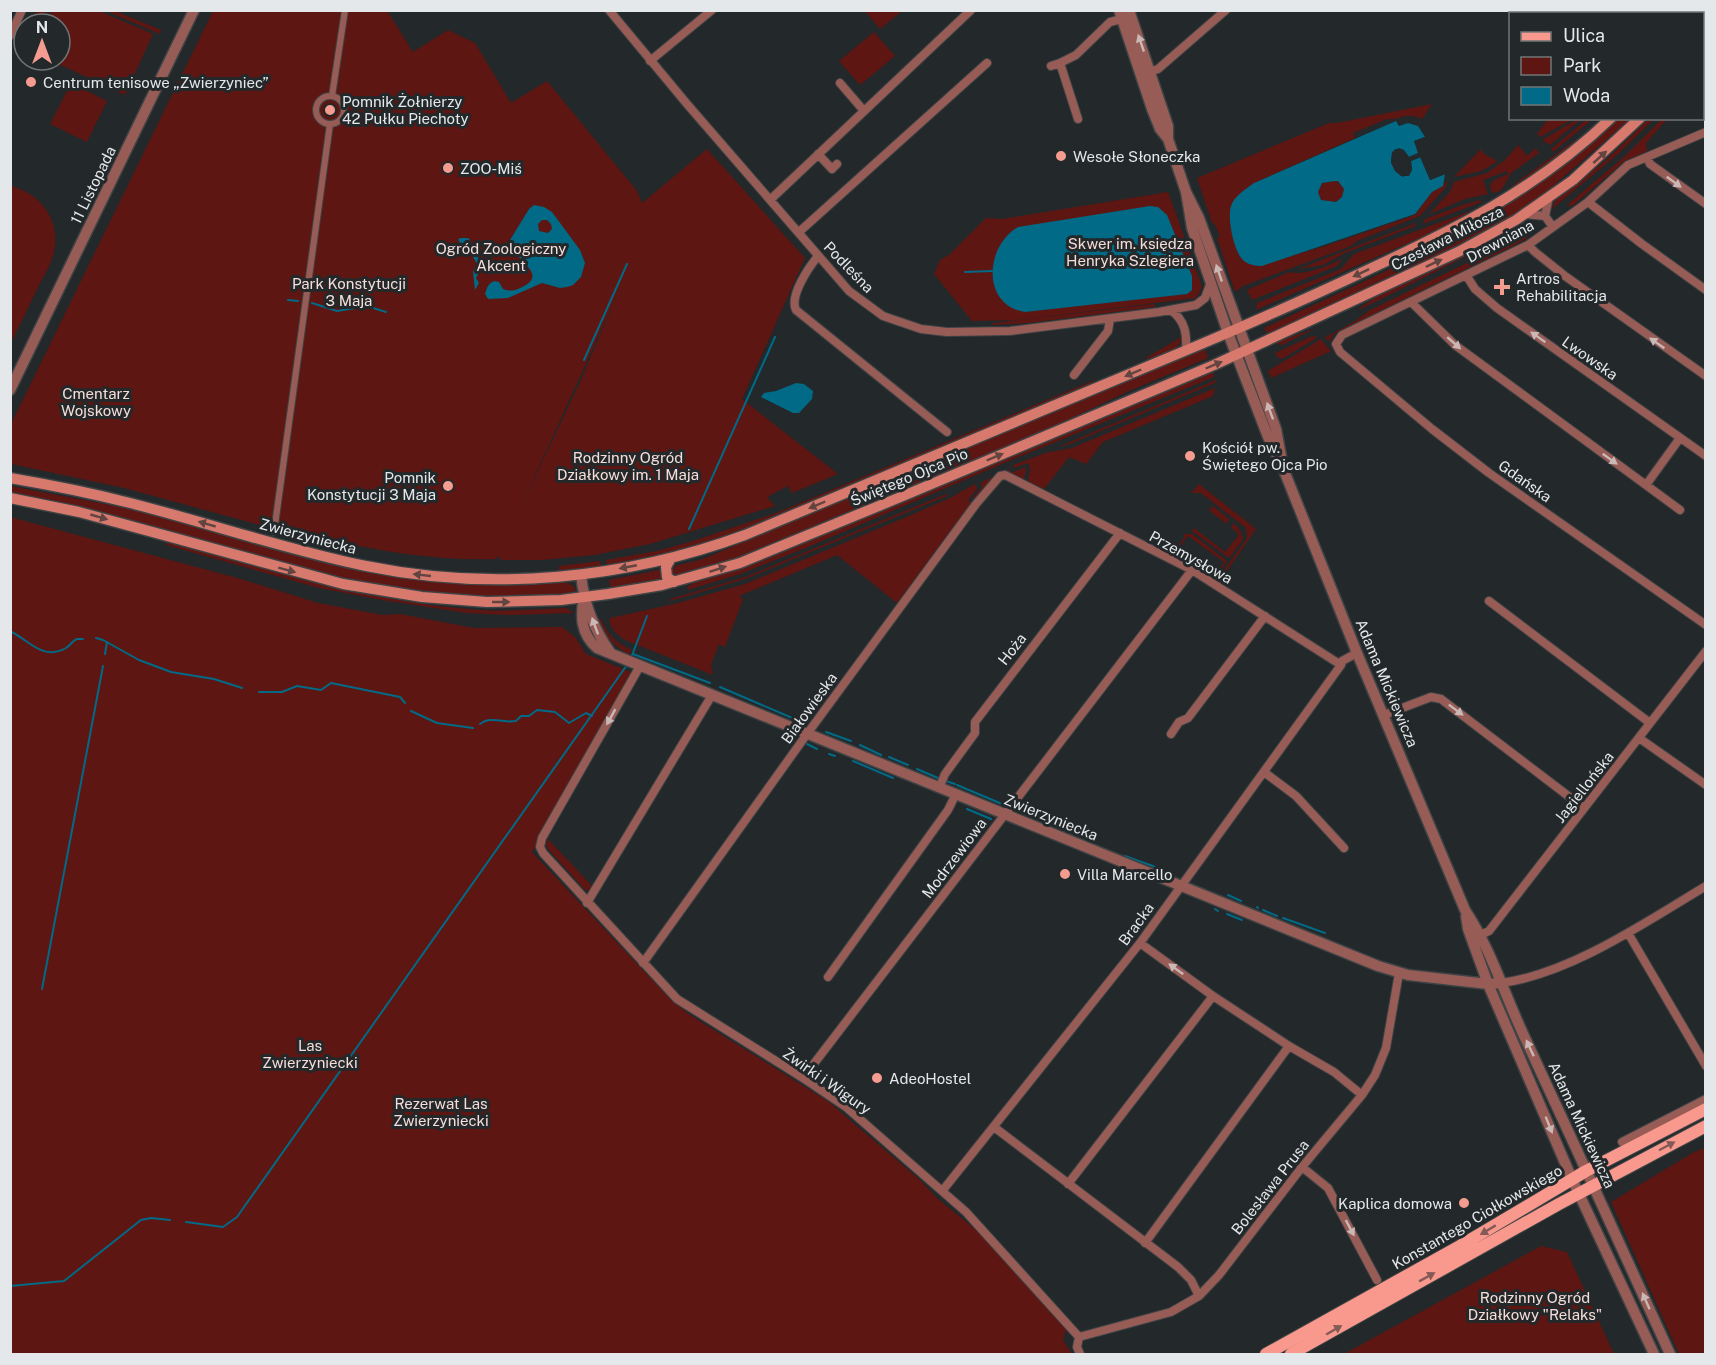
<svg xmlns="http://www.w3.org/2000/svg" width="1716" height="1365" viewBox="0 0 1716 1365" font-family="'Public Sans',sans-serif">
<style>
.green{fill:#5d1612;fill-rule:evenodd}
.water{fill:#006a87;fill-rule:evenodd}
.pier{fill:#23282a;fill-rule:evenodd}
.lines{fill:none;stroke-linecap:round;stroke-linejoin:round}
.stream{stroke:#006a87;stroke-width:2}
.pedestrian-casing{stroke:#3e4345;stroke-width:8}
.minor-casing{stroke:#3e4345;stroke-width:10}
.tertiary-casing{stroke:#3e4345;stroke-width:13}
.secondary-casing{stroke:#3e4345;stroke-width:13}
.primary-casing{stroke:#3e4345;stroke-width:14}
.pedestrian{stroke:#975c55;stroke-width:6}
.minor{stroke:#975c55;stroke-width:8}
.tertiary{stroke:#975c55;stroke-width:10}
.secondary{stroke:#d7796d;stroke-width:10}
.primary{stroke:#f9988c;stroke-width:12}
.oneway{fill:#cab7b6}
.oneway2{fill:#624441}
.oneway3{fill:#835a56}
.poi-dot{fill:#f59c90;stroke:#23282a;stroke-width:2}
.labels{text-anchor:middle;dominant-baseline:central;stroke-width:6;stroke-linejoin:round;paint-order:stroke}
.poi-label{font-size:15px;fill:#e5e8ea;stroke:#23282a;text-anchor:start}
.street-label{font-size:15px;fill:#e5e8ea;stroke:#23282a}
.park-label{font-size:15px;fill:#f7ddd9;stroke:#23282a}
</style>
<rect width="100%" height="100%" fill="#23282a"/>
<path class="green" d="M36 11H47L41 24H30Z
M51 11H99L153 34 125 95 50 60H60V24H45Z
M106 11H115L161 30 160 34Z
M213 11H390L388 12 413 52 448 30 475 43 511 103 547 81 637 191 642 203 707 149 805 258 742 399 838 474 792 493 788 486 767 497 775 506 650 544 594 555 542 560H501L498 556 496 559C438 561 386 552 329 540L322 542 124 488 11 464 10 426ZM619 291 579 384 518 513Z
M865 11H902L880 29Z
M874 32 895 56 860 85 839 61Z
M71 83 107 101 87 142 50 124Z
M1432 104 1422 119C1404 111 1401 121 1387 119L1353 133 1355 138 1254 183C1224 204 1227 226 1240 257L1257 266 1325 246 1415 215 1432 192 1448 181 1445 188 1420 216 1357 241 1351 246 1243 286 1235 292 1217 238 1220 236 1214 223H1212L1197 178 1329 123H1337Z
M1549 118H1573V119L1540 137 1537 134Z
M1579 118 1581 119 1550 145 1542 140Z
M1587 119 1589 122 1553 152 1551 149Z
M1617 119H1630L1545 193 1503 222 1460 245 1268 335 1264 328C1388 270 1519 216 1617 119Z
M1649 119H1654L1617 155 1552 209 1555 200 1605 161Z
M1662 119H1667L1646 143 1647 151 1625 161 1572 206 1567 205 1625 156Z
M1578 138 1556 159 1511 191 1513 185Z
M1518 145 1527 156 1536 148 1539 153 1511 173 1504 186 1500 191 1492 193 1490 185 1494 180 1508 174 1507 171 1483 180 1488 194 1465 199 1429 214 1450 192 1454 182 1487 173 1505 160Z
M1481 149C1484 157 1492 156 1497 162L1481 171 1454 177Z
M1337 181 1344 189 1342 197 1336 202 1321 200 1318 192 1322 183Z
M11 186C40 193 61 220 54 251 52 263 45 274 39 285 30 305 20 324 11 343Z
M1168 192 1202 287 1196 298 1017 320 972 321 934 274 940 260 949 255 986 218 1002 219Z
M1481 200 1482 202 1423 224 1425 219 1465 204Z
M1484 206 1445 227 1256 310 1257 303 1341 269 1354 254Z
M1416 223 1415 226 1345 253 1323 265 1298 269Z
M1527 230 1528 235 1526 239 1513 246 1334 334 1330 341 1324 338 1355 321 1370 310 1477 258Z
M1479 250 1361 309H1358L1377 296 1454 259Z
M1342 259 1337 266 1252 300 1247 290 1289 272C1306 276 1327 266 1342 259Z
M1154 304 1155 307 1028 323 992 325 993 323Z
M1316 328 1282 345 1274 343Z
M1183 336C1177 354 1161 356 1144 359Z
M1312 336 1318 337 1282 359 1277 357 1275 353Z
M1321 339 1331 351 1271 378 1268 371Z
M1204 348 1208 358 1129 391 1053 427 726 562 675 577 672 575 671 572 675 566 703 559Z
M1213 372 1214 377 1009 461 808 547 740 574 688 590 687 587 695 582 738 569 806 542Z
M1097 379 1085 387 727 536 688 548 607 566 606 560 657 551 693 541 776 513Z
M1216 380 1215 383 1070 444 1058 447Z
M1215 388 1213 396 1103 442 1086 464 1069 457 1044 489 1028 482 1030 467 1028 463 1014 468 1013 465 1045 453 1072 448Z
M1026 467 1024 481 997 474 978 497 972 499 982 487 980 483 1009 469 1011 473Z
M975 484 977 489 968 500 971 503 897 603 837 555 739 596 743 599 725 647 719 644 711 665 713 675 625 640C617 635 608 627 610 618L678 603 745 584 911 515 948 499Z
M1199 484 1256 529 1220 581 1217 580 1247 538 1246 528 1201 493H1191Z
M10 486 137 510 333 563 387 576 491 584 564 581 575 587V591L572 594C496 600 423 595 348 580L80 507 11 492Z
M946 494 947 496 745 579 670 601V599L745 577Z
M1213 506 1229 519 1227 524 1211 512 1209 510Z
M10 517 241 579 318 603 383 615 400 614 474 628 562 627 575 637 586 654 633 673 532 852 672 1001 690 1015 829 1102 921 1181 937 1198 981 1234 1067 1331 1065 1332 1063 1340 1072 1354H11Z
M1234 523 1241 532 1243 539 1229 558 1192 531 1194 528 1225 552 1239 535 1231 527Z
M1184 534H1192L1227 561 1215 578 1213 577 1224 562 1188 536 1175 552 1173 551 1184 538Z
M167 541C270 569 372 603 479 610 507 612 537 609 566 608L574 613 509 615 467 613 382 600 319 588 166 545Z
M600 561 601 567 559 570V566Z
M659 570H661L662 580 611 590 609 580Z
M597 619H601C608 635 616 643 632 650L629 656 603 635Z
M548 839 593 887 590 890H585L548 849 546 845Z
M1705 1148V1354H1679L1611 1202 1694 1152Z
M1541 1246 1567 1252 1614 1354H1344Z"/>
<path class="water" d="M1396 121 1399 126 1408 123 1418 126 1425 137 1414 141 1419 153 1409 157 1402 149H1395C1387 161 1393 169 1403 177L1412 170 1411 161 1421 157 1430 180 1445 174 1443 186 1432 192 1415 214 1262 266C1256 266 1249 265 1244 261 1234 253 1227 219 1231 206 1234 196 1246 189 1254 183ZM1335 181H1338L1344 189 1342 197 1336 202 1321 200 1318 192 1322 183Z
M534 205 544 207 552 212 580 250 585 263 581 277 573 285 567 287 560 288 542 283 508 298 488 299 485 294C487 287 490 279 499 282L503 289C508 291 512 291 518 289 554 274 512 262 510 240L529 209ZM542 220H547L551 224 552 229 548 233 539 231 538 224Z
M1150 206 1158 207 1167 215 1192 276V290L1187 294 1025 312C981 305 985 246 1018 227ZM1080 257 1093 259 1094 266 1087 269H1075L1072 263Z
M460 238H468L470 240 482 266 476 278 479 283 475 290 473 272 477 264 468 248 464 247 458 240Z
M796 383 804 384 813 391 812 399 799 413H793L761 397 764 393 776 391Z"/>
<path class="pier" d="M1425 137 1427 139 1418 143 1432 176 1444 171 1448 173 1430 180 1420 157 1411 161 1412 170 1409 176H1401L1395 171 1391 163 1392 152 1399 148 1404 150 1409 157 1418 153 1414 141ZM1396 152H1401L1408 160 1409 169 1406 174 1401 173 1396 167 1394 160Z"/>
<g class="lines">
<path class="stream" d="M965 272 992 271
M288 300 298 301
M312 303 337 311 367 306 386 312
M584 360 627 264
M689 529 775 337
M10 631C30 641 43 661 66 648 71 645 72 641 77 639H83
M96 638 103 640 139 660 171 672 214 679 242 688
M105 654 107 642
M633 654 710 683
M631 658 647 616
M720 687 804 723
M259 692H282L297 686 321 690 331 683 400 697 405 703
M411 711 437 723 473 728
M480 724C490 717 494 721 505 721 509 722 512 721 516 721L521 716H529L537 710 555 712 569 723 586 713 592 716
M826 732 851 741
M807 744 817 749
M860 745 881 755
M829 754 835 756
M889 757 908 765
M853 761 893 778
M917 769 938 778
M946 781 955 784
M957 785 1002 804
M967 809 991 819
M1019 810 1057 826
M1062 828 1069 831
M1075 834 1090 840
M1125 856 1161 869
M1228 895 1241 901
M1257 907 1258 908
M1215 909 1218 911
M1263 910 1277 916
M1227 914 1242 920
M1283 918 1325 933
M42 989 103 666
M186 1222 223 1227 237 1217 627 665
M10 1286 64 1281 141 1220 151 1218 170 1220"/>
<defs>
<path id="pedestrian" d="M332 96 345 10
M316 110a14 14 0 1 1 28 0a14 14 0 1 1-28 0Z
M274 532 330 124"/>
<path id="minor" d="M609 10 687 104 849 291 883 316 921 329 947 332 1010 331 1159 312 1196 305 1205 298 1211 282
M10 36 22 10
M650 61 712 10
M1051 66 1060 63
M1146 73 1158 69 1226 10
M840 83 864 111
M1702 86 1706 88
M1078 119 1060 63 1076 55 1110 22 1122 19
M1706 132 1628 165 1588 202 1528 245 1342 335 1336 344 1340 352 1432 429 1489 473 1706 625
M818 154 832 169 837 164
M1647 157 1650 164 1706 204
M770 200 971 10
M1588 202 1642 244 1706 290
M1524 214 1545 216 1553 227
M1545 216 1549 197
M799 232 987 63
M1528 245 1535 252 1565 276 1706 376
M818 256C809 267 789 296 796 310L947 432
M1466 275 1475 289 1497 308 1706 456
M1411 302 1455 345 1646 485 1680 438
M1171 310C1185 321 1187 333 1186 350
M1074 375 1108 331 1110 319
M1646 485 1680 510
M1489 601 1650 723
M640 666 542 838 540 847 543 853 677 999 803 1078 846 1107 966 1212 1079 1337 1077 1347 1080 1354
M1384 715 1431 697 1441 699 1584 808
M1171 734 1179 722 1188 718 1265 616
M1639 738 1706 785
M1264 772 1296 796 1344 848
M939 788 945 774 975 733V722L1120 533
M587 903 712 695
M1628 933 1706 1066
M1480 935 1489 931 1706 651
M1140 943 1213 996 1289 1046 1334 1072 1362 1095
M643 963 807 734 976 504 1000 476 1005 475 1192 570 1341 665 1342 661 1357 653
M828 977 948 810 956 794
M1501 983C1570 974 1646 922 1706 886
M803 1078 1192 570
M994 1127 1178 1267 1191 1280 1199 1296
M1622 1142 1706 1099
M1302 1167 1328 1188 1377 1280
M1068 1184 1213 996
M943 1190 1140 943 1341 665
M1145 1243 1289 1046
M1079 1337 1171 1312 1199 1296 1219 1275 1302 1167 1362 1095 1375 1075 1386 1048 1399 973"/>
<path id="tertiary" d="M1119 10 1152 109 1160 129 1168 139 1186 192 1199 218 1276 429 1281 456
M1129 10 1168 126V139
M1186 192 1192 228 1228 333 1268 437 1283 468 1357 653 1465 910C1491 949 1505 996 1525 1038 1574 1143 1622 1249 1670 1354
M10 390 194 10
M581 575C584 604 593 628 610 652
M584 597C580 617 581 634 597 648L1378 966 1408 975 1488 984 1501 983
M1466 916 1468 929 1488 984 1572 1179 1654 1354"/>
<path id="secondary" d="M1699 14 1701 10
M1702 44 1706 41
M10 478C51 485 91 493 130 503 209 523 287 550 366 566 493 592 625 579 745 535 899 470 1053 407 1206 342 1258 320 1310 297 1361 273 1454 230 1536 190 1611 118
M10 498 79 512 343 584 422 597 487 602 561 600 608 594 662 585 740 563 903 496 1214 365 1460 251 1516 220 1573 180 1640 118
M671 558 666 567 667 577 674 582"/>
<path id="primary" d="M1266 1354 1460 1246 1586 1171 1706 1109
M1291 1354 1559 1204 1706 1126"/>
</defs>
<use href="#pedestrian" class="pedestrian-casing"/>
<use href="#minor" class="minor-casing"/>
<use href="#tertiary" class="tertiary-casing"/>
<use href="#secondary" class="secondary-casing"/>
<use href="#primary" class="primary-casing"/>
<use href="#pedestrian" class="pedestrian"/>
<use href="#minor" class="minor"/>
<use href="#tertiary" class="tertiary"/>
<use href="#secondary" class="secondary"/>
<use href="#primary" class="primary"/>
</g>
<defs><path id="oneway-solid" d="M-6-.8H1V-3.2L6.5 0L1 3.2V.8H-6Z" transform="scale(1.5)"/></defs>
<g class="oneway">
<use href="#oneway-solid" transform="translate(1141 43) rotate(-109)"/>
<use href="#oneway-solid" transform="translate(1674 182) rotate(36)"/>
<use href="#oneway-solid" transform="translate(1219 273) rotate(-109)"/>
<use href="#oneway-solid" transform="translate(1538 337) rotate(-145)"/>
<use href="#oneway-solid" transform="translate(1454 343) rotate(41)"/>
<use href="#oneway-solid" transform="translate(1657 343) rotate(-145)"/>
<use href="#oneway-solid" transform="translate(1270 411) rotate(-110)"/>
<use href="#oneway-solid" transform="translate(1610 459) rotate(36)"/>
<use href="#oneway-solid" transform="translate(595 626) rotate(-110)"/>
<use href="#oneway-solid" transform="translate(1456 710) rotate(37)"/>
<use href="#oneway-solid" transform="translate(611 717) rotate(119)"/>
<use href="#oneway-solid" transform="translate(1176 969) rotate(-144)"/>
<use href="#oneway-solid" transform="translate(1530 1048) rotate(-115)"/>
<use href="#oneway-solid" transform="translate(1549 1125) rotate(68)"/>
<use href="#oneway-solid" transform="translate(1350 1228) rotate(62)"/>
<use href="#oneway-solid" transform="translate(1646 1301) rotate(-114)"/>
</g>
<g class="oneway2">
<use href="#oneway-solid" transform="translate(1600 157) rotate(-42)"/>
<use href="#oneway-solid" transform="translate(1434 263) rotate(-25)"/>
<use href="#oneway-solid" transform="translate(1361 273) rotate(155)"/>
<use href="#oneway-solid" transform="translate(1214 365) rotate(-23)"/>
<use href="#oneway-solid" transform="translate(1133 373) rotate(157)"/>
<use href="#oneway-solid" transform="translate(995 457) rotate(-23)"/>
<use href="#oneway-solid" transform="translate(817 505) rotate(157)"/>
<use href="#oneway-solid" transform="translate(99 517) rotate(16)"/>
<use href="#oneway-solid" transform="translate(207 524) rotate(-164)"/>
<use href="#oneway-solid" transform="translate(628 567) rotate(169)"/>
<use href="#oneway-solid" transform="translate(718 569) rotate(-18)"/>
<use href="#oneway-solid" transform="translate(287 570) rotate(15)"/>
<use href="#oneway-solid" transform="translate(422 575) rotate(-174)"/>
<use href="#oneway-solid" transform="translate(501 602)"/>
</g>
<g class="oneway3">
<use href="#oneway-solid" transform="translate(1667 1146) rotate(-28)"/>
<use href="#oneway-solid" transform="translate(1488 1230) rotate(149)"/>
<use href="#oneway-solid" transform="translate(1427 1277) rotate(-29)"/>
<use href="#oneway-solid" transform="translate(1334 1330) rotate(-30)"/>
</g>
<g class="poi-dot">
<circle cx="31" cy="82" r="6"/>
<circle cx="330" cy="110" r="6"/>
<circle cx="1061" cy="156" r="6"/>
<circle cx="448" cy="168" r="6"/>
<path d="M1499 278h6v6h6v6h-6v6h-6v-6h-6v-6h6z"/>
<circle cx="1190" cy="456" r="6"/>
<circle cx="448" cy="486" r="6"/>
<circle cx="1065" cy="874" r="6"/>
<circle cx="877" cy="1078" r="6"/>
<circle cx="1464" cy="1203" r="6"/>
</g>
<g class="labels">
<g class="poi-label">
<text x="43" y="82">Centrum tenisowe „Zwierzyniec”</text>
<text x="342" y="101">Pomnik Żołnierzy<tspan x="342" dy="17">42 Pułku Piechoty</tspan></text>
<text x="1073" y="156">Wesołe Słoneczka</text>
<text x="460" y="168">ZOO-Miś</text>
<text x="1516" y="278">Artros<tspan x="1516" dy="17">Rehabilitacja</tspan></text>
<text x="1202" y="447">Kościół pw.<tspan x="1202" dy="17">Świętego Ojca Pio</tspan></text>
<text x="436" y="477" text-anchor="end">Pomnik<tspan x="436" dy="17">Konstytucji 3 Maja</tspan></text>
<text x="1077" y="874">Villa Marcello</text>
<text x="889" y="1078">AdeoHostel</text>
<text x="1452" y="1203" text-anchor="end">Kaplica domowa</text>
</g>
<g class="street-label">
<text transform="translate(93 185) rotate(-64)">11 Listopada</text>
<text transform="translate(1447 238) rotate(-27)">Czesława Miłosza</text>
<text transform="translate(1500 241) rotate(-28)">Drewniana</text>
<text transform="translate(849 267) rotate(46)">Podleśna</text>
<text transform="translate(1590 358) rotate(35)">Lwowska</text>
<text transform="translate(909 477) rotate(-23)">Świętego Ojca Pio</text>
<text transform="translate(1525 481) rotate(35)">Gdańska</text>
<text transform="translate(308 536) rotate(15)">Zwierzyniecka</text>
<text transform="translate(1191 557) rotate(29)">Przemysłowa</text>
<text transform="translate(1012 649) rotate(-52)">Hoża</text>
<text transform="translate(1387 683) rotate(67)">Adama Mickiewicza</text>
<text transform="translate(809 708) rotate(-54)">Białowieska</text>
<text transform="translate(1584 787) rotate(-52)">Jagiellońska</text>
<text transform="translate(1051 817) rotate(22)">Zwierzyniecka</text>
<text transform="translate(954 858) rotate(-53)">Modrzewiowa</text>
<text transform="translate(1136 924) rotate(-54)">Bracka</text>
<text transform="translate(827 1081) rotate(35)">Żwirki i Wigury</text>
<text transform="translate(1582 1125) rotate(65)">Adama Mickiewicza</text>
<text transform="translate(1270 1187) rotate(-52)">Bolesława Prusa</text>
<text transform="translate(1477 1217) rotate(-30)">Konstantego Ciołkowskiego</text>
</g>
<g class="park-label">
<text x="1130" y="243">Skwer im. księdza<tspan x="1130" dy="17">Henryka Szlegiera</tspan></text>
<text x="501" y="248">Ogród Zoologiczny<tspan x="501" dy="17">Akcent</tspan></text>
<text x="349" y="283">Park Konstytucji<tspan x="349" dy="17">3 Maja</tspan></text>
<text x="96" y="393">Cmentarz<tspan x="96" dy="17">Wojskowy</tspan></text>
<text x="628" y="457">Rodzinny Ogród<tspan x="628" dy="17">Działkowy im. 1 Maja</tspan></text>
<text x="310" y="1045">Las<tspan x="310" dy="17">Zwierzyniecki</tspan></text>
<text x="441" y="1103">Rezerwat Las<tspan x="441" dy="17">Zwierzyniecki</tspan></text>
<text x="1535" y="1297">Rodzinny Ogród<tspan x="1535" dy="17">Działkowy "Relaks"</tspan></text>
</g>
</g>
<rect width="1716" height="1365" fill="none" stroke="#e5e8ea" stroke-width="24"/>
<rect x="1509" y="12" width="195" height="108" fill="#23282a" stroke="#717577" stroke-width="1.5"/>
<rect x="1521" y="32" width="30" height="9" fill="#f9988c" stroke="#717577" stroke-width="1.5"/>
<text x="1563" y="42" font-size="18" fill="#e5e8ea">Ulica</text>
<rect x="1521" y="57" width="30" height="18" fill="#5d1612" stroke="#717577" stroke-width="1.5"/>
<text x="1563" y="72" font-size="18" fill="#e5e8ea">Park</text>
<rect x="1521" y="87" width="30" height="18" fill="#006a87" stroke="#717577" stroke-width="1.5"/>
<text x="1563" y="102" font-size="18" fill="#e5e8ea">Woda</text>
<g transform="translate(42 42)"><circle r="28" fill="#23282a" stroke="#717577" stroke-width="1.5"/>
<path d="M0-4.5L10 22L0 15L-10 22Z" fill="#f59c90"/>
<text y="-9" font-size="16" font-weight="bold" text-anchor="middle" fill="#e5e8ea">N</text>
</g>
</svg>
